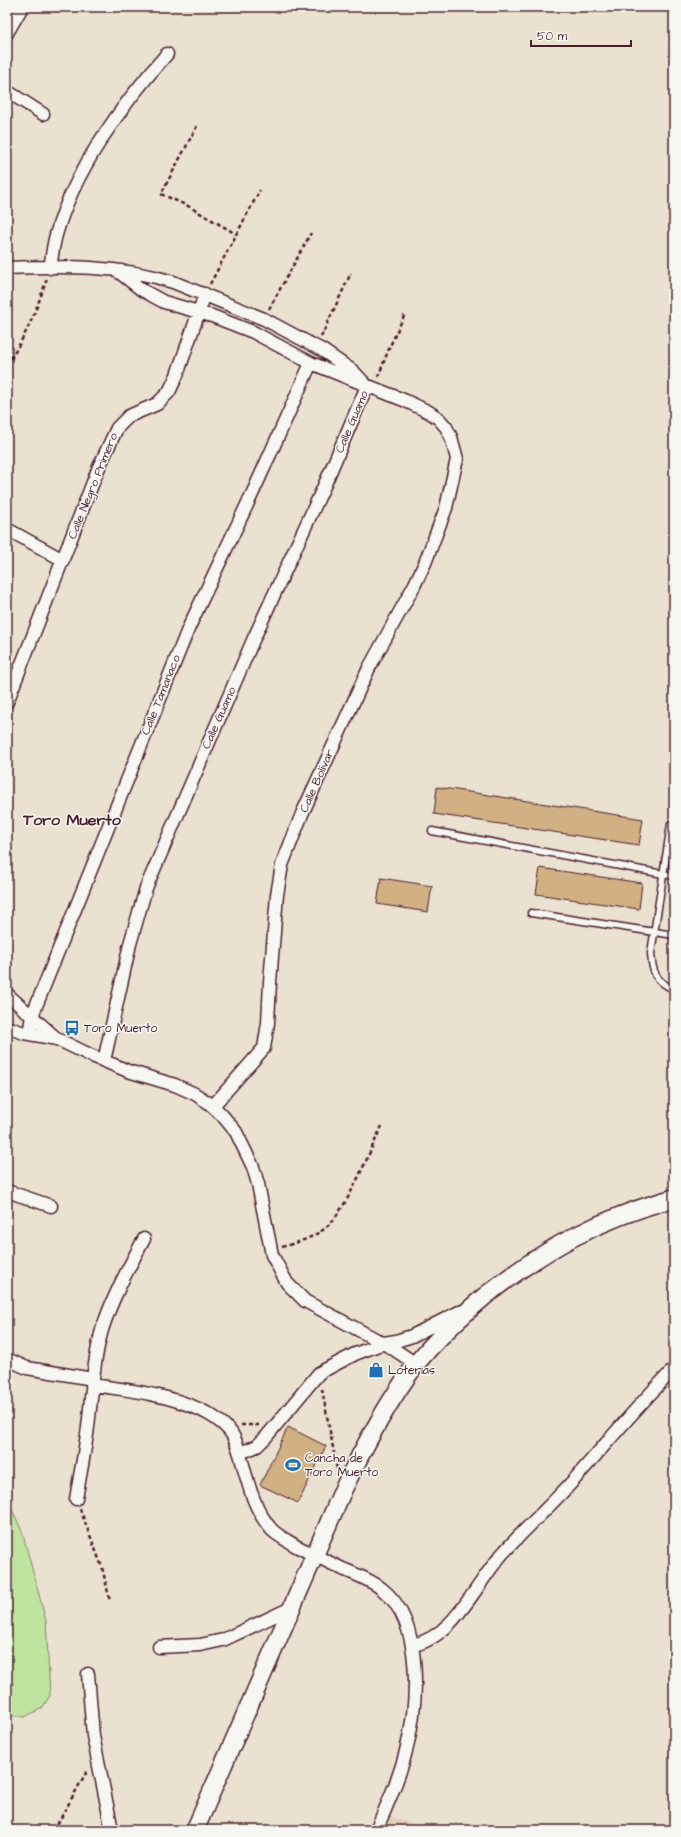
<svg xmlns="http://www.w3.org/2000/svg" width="681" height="1837" viewBox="0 0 681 1837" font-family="'Architects Daughter',sans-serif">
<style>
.built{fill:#e3d2ba}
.green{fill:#bee49f;stroke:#848265}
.building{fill:#d1b084;stroke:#4a1f2b}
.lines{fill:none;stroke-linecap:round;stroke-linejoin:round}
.lane-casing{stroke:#4a1f2b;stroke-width:9}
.street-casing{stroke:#4a1f2b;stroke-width:15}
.secondary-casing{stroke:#4a1f2b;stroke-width:20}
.path{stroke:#4a1f2b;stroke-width:2.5;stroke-dasharray:4 3;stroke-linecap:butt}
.lane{stroke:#f6f6f2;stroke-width:6}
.street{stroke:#f6f6f2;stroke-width:12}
.secondary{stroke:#f6f6f2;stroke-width:17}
.labels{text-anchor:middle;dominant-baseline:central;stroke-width:3;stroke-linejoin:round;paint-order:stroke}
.street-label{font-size:12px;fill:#4a1f2b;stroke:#f6f6f2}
.poi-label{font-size:12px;fill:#4a1f2b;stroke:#f6f6f2;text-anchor:start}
.district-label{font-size:16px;font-weight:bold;fill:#4a1f2b;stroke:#f6f6f2}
</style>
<rect width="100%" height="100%" fill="#ebe1d1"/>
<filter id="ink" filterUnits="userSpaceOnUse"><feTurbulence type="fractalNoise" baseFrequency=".025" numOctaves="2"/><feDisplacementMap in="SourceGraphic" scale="8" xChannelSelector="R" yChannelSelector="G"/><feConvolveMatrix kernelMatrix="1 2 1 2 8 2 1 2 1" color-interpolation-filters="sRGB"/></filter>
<g filter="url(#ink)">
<path class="built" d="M384 1814 435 1830H376Z"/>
<path class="green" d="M7 1499 22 1531 46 1621 50 1696 42 1708 25 1717 7 1715Z"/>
<path class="building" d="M437 787 643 819 639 845 434 814Z
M540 868 642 883 639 909 536 894Z
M381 878 432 886 428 912 377 904Z
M288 1427 326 1446 298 1503 260 1485Z"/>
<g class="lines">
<defs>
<path id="lane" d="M671 824 651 953C652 971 655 982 674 989
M432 831 674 876
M531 913 674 935"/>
<path id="street" d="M7 33 22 7
M7 91 43 114
M7 268C62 266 120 265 173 282L264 319 322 350 354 372 367 386 325 484 254 638 146 888 130 944 104 1061
M50 268C52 257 53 245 56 235 74 170 123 103 167 54
M119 272 142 290 164 302 212 316 253 332 311 363 406 401 429 412 438 418 446 427 451 437 457 459 446 508 425 563 414 586 369 668 302 814 282 865 277 895 270 982 268 1023 264 1048 213 1106
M7 529 63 560
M7 702 99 467 117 428 129 416 157 404 169 392 177 375 205 294
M7 994 57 1039 90 1055 128 1071 175 1085 195 1094 209 1103 222 1115 236 1132 253 1167 258 1184 272 1255 287 1283 305 1301 392 1348 416 1364
M7 1027 24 1033 57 1039
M29 1034 32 1016 189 627 254 490 311 363
M7 1191 51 1206
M7 1359 27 1368 93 1379
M92 1385C132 1390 198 1398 227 1428 234 1434 237 1445 240 1454 247 1479 253 1509 272 1530 278 1536 288 1541 296 1546 312 1554 328 1562 345 1570 357 1575 371 1580 382 1589 425 1623 418 1707 405 1755 398 1781 387 1806 376 1830
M240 1453 257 1446 266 1437 319 1373 355 1354 384 1343 396 1341 412 1336 459 1312
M76 1499C80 1475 85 1451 88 1427 92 1394 93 1362 102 1330 112 1298 128 1269 144 1239
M413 1645C455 1637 477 1581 504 1552 526 1528 550 1506 572 1482 606 1444 638 1405 674 1369
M159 1647 200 1645 223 1640 291 1608
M88 1674 93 1736 112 1830"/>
<path id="secondary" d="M195 1830 343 1490C364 1446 387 1403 416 1364 436 1339 460 1317 485 1296 545 1248 599 1219 674 1198"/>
</defs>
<use href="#lane" class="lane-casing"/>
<use href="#street" class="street-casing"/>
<use href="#secondary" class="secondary-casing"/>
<path class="path" d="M197 126 161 194 188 206 236 234
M210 284 260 190
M269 309 311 233
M321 337 351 273
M7 365C26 335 36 312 47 278
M378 377 390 346 405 314
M282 1247C295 1243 313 1238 324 1229 346 1213 369 1152 382 1126
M322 1389 337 1469
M241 1425H260
M80 1509 102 1567 110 1601
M54 1830 87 1771"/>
<use href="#lane" class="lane"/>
<use href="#street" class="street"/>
<use href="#secondary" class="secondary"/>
</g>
</g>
<defs>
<symbol id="bus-bare" viewBox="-9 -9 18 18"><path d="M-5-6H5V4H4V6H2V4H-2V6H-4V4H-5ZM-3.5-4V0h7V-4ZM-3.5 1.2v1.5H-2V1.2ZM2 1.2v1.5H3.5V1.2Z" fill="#1f6fb2" stroke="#f6f6f2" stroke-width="2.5" paint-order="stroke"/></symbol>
<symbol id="shop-bare" viewBox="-9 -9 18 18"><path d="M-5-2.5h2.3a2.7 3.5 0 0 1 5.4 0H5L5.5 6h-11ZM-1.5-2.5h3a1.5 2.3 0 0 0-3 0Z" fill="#1f6fb2" stroke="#f6f6f2" stroke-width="2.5" paint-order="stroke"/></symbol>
<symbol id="stadium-bare" viewBox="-9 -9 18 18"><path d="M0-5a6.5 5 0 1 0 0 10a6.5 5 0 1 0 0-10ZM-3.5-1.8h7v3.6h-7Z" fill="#1f6fb2" stroke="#f6f6f2" stroke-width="2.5" paint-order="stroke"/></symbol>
</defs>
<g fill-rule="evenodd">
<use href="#bus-bare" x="61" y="1017" width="22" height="22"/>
<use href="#shop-bare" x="365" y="1359" width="22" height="22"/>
<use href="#stadium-bare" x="282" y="1454" width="22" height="22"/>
</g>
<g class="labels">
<g class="street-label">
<text transform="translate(352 422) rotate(-67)">Calle Guamo</text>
<text transform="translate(93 486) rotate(-68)">Calle Negro Primero</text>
<text transform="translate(161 695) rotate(-68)">Calle Tamanaco</text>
<text transform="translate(219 718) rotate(-66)">Calle Guamo</text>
<text transform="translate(317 781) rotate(-66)">Calle Bolívar</text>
</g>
<g class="poi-label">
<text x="84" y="1028">Toro Muerto</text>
<text x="388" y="1370">Loterias</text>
<text x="305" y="1458">Cancha de<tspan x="305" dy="14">Toro Muerto</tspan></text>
</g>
<g class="district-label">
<text x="72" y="820">Toro Muerto</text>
</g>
</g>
<rect width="681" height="1837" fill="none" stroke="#f6f6f2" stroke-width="24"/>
<rect x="12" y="12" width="657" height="1813" fill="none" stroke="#4a1f2b" stroke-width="1.5" filter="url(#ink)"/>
<path d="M531 40v6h100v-6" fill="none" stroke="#4a1f2b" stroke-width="2"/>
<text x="537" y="40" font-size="12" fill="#4a1f2b" stroke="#f6f6f2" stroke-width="3" paint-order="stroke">50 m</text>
</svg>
